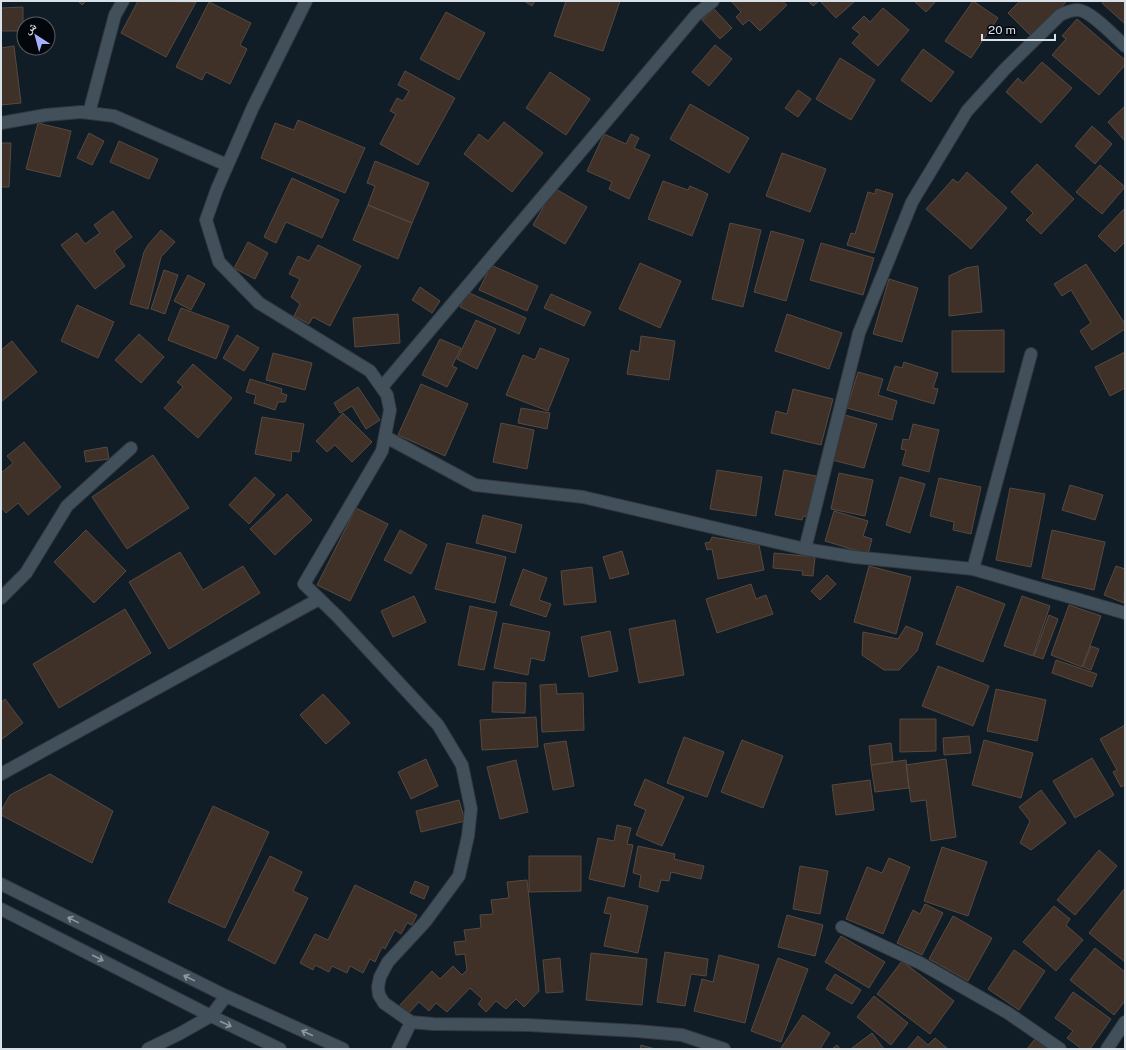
<svg xmlns="http://www.w3.org/2000/svg" width="1126" height="1050" viewBox="0 0 1126 1050" font-family="'Public Sans','Noto Naskh Arabic',sans-serif">
<style>
.building{fill:#3f3128;stroke:#57493f}
.lines{fill:none;stroke-linecap:round;stroke-linejoin:round}
.street-casing{stroke:#31373e;stroke-width:14}
.secondary-casing{stroke:#31373e;stroke-width:14}
.street{stroke:#42505b;stroke-width:12}
.secondary{stroke:#42505b;stroke-width:12}
.oneway{stroke:#8e98a2}
</style>
<rect width="100%" height="100%" fill="#101c26"/>
<path class="building" d="M78 1H86L82 5Z
M138 1 196 2 166 57 121 33Z
M524 1H535L532 6Z
M566 1H620L603 51 554 36Z
M731 1H782L787 5 760 31 749 20 743 25 736 17 741 12Z
M808 1H819L813 6Z
M820 1H855L836 18Z
M914 1H936L926 12Z
M973 1 998 18 971 58 945 41Z
M1020 1H1067L1032 37 1008 13Z
M1104 1H1125V24L1102 3Z
M209 2 251 23 240 45 247 49 230 84 206 72 202 80 176 67Z
M23 7V31H1V8Z
M883 8 909 30 878 66 852 43 860 34 852 28 864 16 870 22Z
M714 9 732 28 720 39 702 20Z
M446 12 485 33 459 80 420 59Z
M1077 19 1125 60V65L1099 95 1052 55 1066 39 1062 36Z
M715 45 732 59 709 86 692 72Z
M14 46 21 103 1 105V48Z
M923 49 954 72 931 102 901 80Z
M840 58 875 80 851 120 816 99Z
M1042 62 1072 88 1041 123 1006 92 1018 78 1023 83Z
M405 71 455 98 418 165 380 144 396 114 390 111 397 98 403 101 409 91 398 85Z
M550 72 590 99 566 135 526 108Z
M798 90 811 99 798 117 785 108Z
M690 104 749 138 729 173 670 139Z
M1125 106V141L1108 122Z
M298 120 365 148 345 193 261 158 275 123 294 130Z
M504 122 543 153 512 192 464 154 479 134 488 141Z
M38 123 71 131 60 177 26 169Z
M1092 126 1112 144 1095 164 1075 146Z
M89 133 104 141 92 165 77 158Z
M604 134 626 144 631 134 639 138 634 148 650 155 629 199 609 189 612 182 587 171Z
M119 141 158 159 149 179 110 162Z
M1 143H11L9 187H1Z
M782 153 826 169 810 212 766 196Z
M375 161 429 183 412 223 368 205 375 186 367 183Z
M1037 164 1074 199 1041 234 1026 220 1033 213 1011 192Z
M1100 165 1125 187 1102 214 1076 192Z
M967 172 1007 208 971 249 926 209 953 179 958 183Z
M292 178 339 200 322 238 286 222 276 243 264 237Z
M663 181 688 190 690 186 708 194 692 236 648 219Z
M554 188 587 207 565 244 533 225Z
M876 189 893 194 874 253 847 245 851 233 855 234 868 192 875 194Z
M368 205 412 223 398 259 353 240Z
M1125 208V242L1115 252 1098 236Z
M113 211 132 237 114 251 125 266 95 289 61 245 77 233 85 244 100 233 94 225Z
M730 223 761 230 743 307 712 299Z
M161 230 175 242 161 257 148 309 130 304 144 252 148 245Z
M771 231 804 240 786 301 754 292Z
M248 242 268 253 255 279 234 268Z
M821 243 874 258 863 295 810 280Z
M318 245 361 266 330 326 313 317 309 324 294 316 300 304 291 297 300 279 289 274 298 256 309 261Z
M640 263 681 281 660 328 619 309Z
M1086 264 1125 324V329L1092 350 1080 331 1091 323 1071 290 1062 296 1054 284Z
M491 265 538 286 527 311 479 290Z
M978 266 982 312 949 316V276L966 268Z
M164 270 178 275 165 314 151 309Z
M188 275 205 284 191 310 174 301Z
M889 279 918 288 902 342 873 334Z
M420 287 440 301 432 313 412 300Z
M467 292 526 318 519 334 460 307Z
M551 294 591 312 584 326 544 308Z
M77 305 114 322 98 358 61 341Z
M181 308 229 326 216 359 168 340Z
M398 314 400 343 355 347 353 318Z
M787 314 842 333 829 369 775 351Z
M476 320 496 329 477 369 457 359Z
M1004 330V372H952V331Z
M139 334 164 357 141 383 115 360Z
M237 335 259 348 244 371 223 358Z
M641 336 675 341 669 380 627 374 631 350 639 352Z
M440 339 461 348 452 366 457 368 447 387 422 375Z
M12 341 37 372 1 402V350Z
M540 348 569 359 548 411 506 395 523 355 535 360Z
M1125 352V388L1110 396 1095 367Z
M273 353 312 363 305 390 266 380Z
M904 362 938 373 933 388 938 389 934 404 887 390 895 366 902 368Z
M193 364 232 398 198 438 164 408 183 387 177 382Z
M858 372 883 379 878 395 897 401 892 420 847 408Z
M250 379 282 389 281 393 287 395 285 402H278L275 410 254 403 256 395 246 392Z
M421 384 468 404 445 456 398 435Z
M358 387 380 420 366 429 352 406 340 413 334 403Z
M793 389 833 399 821 445 771 433 776 411 787 414Z
M521 408 550 413 547 429 518 423Z
M343 413 372 442 352 462 335 445 327 452 316 441Z
M845 415 877 424 864 468 832 460Z
M262 417 304 424 299 452 292 451 291 461 255 454Z
M501 423 534 430 527 469 493 462Z
M913 424 939 430 929 472 902 465 906 450 901 449 903 439 909 440Z
M24 442 61 487 28 515 18 503 6 513 1 507V473L13 463 7 456Z
M107 447 109 459 86 462 84 451Z
M153 455 189 508 127 549 92 497Z
M717 470 762 477 756 516 710 509Z
M784 470 816 476 808 517 803 516 802 520 775 515Z
M839 473 873 480 865 516 831 509Z
M255 477 275 495 249 524 229 505Z
M900 477 925 484 910 533 886 525Z
M939 478 981 487 971 534 953 530 954 522 930 516Z
M1070 485 1103 495 1095 520 1062 510Z
M1010 488 1045 494 1031 567 996 560Z
M287 494 312 520 275 555 250 529Z
M356 508 388 524 350 601 317 585Z
M834 511 868 521 863 536 872 539 868 554 825 541Z
M483 515 522 525 515 553 476 543Z
M86 530 126 571 94 603 54 562Z
M400 530 427 545 411 574 384 560Z
M1052 530 1105 542 1094 590 1042 578Z
M712 537 759 545 764 570 718 579 712 549 707 550 705 543 710 542Z
M447 543 506 557 495 603 435 589Z
M622 551 629 574 610 579 603 557Z
M180 552 203 590 243 566 260 593 169 649 129 582Z
M774 553 815 557 813 576 802 575 803 571 773 568Z
M869 566 911 577 896 634 854 622Z
M1116 566 1125 569 1124 603 1104 595Z
M592 567 596 602 564 605 561 571Z
M523 569 547 578 539 600 551 604 546 617 510 605Z
M827 575 836 584 820 600 811 591Z
M751 584 756 599 766 595 773 614 717 633 706 599Z
M957 586 1005 604 983 662 936 644Z
M414 596 426 622 393 637 381 611Z
M1022 596 1050 606 1033 656 1004 646Z
M1069 605 1101 616 1082 667 1051 655Z
M470 606 497 612 484 670 458 665Z
M125 609 151 653 59 708 33 664Z
M1049 615 1058 619 1043 659 1034 656Z
M675 620 684 675 639 683 629 629Z
M503 623 550 632 544 661 531 658 528 675 494 668Z
M906 626 923 633 917 651 899 670H884L862 655 863 632 898 639Z
M610 631 618 671 589 677 581 637Z
M1091 646 1099 649 1091 670 1083 667Z
M1056 660 1097 674 1092 687 1052 673Z
M938 666 989 686 973 726 922 706Z
M493 682 526 683 525 713 492 712Z
M556 684 557 694 583 693 584 730 542 732 540 685Z
M996 689 1046 700 1037 741 987 731Z
M323 694 350 723 326 744 300 715Z
M5 699 23 723 1 740V702Z
M536 717 538 747 482 750 480 720Z
M900 719H936V751L900 752Z
M1125 725V785L1121 787 1113 772 1117 770 1100 739Z
M969 736 971 753 944 755 943 738Z
M684 737 724 752 707 797 667 783Z
M742 740 783 756 763 808 721 792Z
M984 740 1033 753 1021 798 972 785Z
M566 741 574 786 553 790 544 744Z
M891 743 893 762 871 765 869 746Z
M1092 758 1114 795 1075 818 1053 781Z
M426 759 438 786 411 799 398 772Z
M946 759 956 837 931 841 926 800 911 802 906 765Z
M516 760 528 812 500 819 487 767Z
M906 760 909 788 875 792 871 765Z
M50 774 113 811 92 863 1 815V811L10 795Z
M645 779 684 797 662 846 636 835 646 810 634 805Z
M870 780 874 810 836 815 832 785Z
M1041 790 1066 823 1031 850 1020 843 1030 821 1019 807Z
M459 800 465 821 421 832 416 811Z
M213 806 269 832 225 928 168 902Z
M617 825 631 828 627 844 633 845 624 887 589 879 598 838 614 841Z
M638 846 675 854 674 859 704 866 701 879 671 872 669 881 661 880 658 892 639 887 641 875 633 873Z
M942 847 987 862 968 916 924 901Z
M1099 850 1117 866 1075 915 1057 900Z
M270 856 302 872 293 891 308 898 275 964 228 940Z
M529 856H581V891L529 892Z
M889 858 910 867 883 934 846 919 867 867 882 873Z
M800 866 828 871 820 914 793 909Z
M527 880 539 991 524 1007 516 999 506 1009 496 1001 486 1012 478 1004 482 999 470 988 447 1012 436 1003 429 1011 419 1002 408 1014 399 1006 432 971 440 979 453 966 462 975 467 970 465 954 456 955 454 942 466 941 464 930 481 928 480 915 493 914 491 900 509 898 507 882Z
M415 881 429 887 424 899 410 893Z
M355 885 417 915 412 925 407 923 401 934 395 930 385 949 382 947 375 962 370 959 363 973 350 966 347 973 332 966 329 972 315 965 313 970 300 963 315 934 328 940Z
M1125 888V962L1089 933Z
M608 897 648 906 638 953 604 946 611 914 604 913Z
M925 904 943 913 922 955 897 943 913 910 920 914Z
M1054 906 1070 919 1066 925 1083 940 1056 971 1023 942Z
M787 915 823 925 815 956 778 947Z
M953 916 992 938 968 981 929 959Z
M841 936 885 962 869 988 825 962Z
M1095 948 1125 972V1001L1114 1015 1070 980Z
M1014 950 1045 971 1019 1010 988 989Z
M665 952 708 959 706 976 691 974 685 1006 657 1002Z
M591 953 647 959 642 1005 586 1000Z
M719 955 759 965 745 1023 694 1011 702 979 713 982Z
M560 958 563 992 546 993 543 960Z
M778 958 808 969 781 1042 751 1031Z
M902 961 954 1001 930 1034 877 994Z
M835 974 861 990 852 1004 826 989Z
M1073 992 1111 1019 1090 1049H1082L1067 1038 1073 1031 1055 1018Z
M874 996 908 1023 891 1045 857 1017Z
M803 1015 830 1033 820 1049H783L781 1048Z
M872 1033 884 1049H852V1048Z
M918 1036 928 1045 935 1038 948 1049H907Z
M1035 1039 1049 1049H1027Z
M641 1045 655 1049H640Z
M837 1045 840 1049H832Z"/>
<g class="lines">
<defs>
<path id="street" d="M306 1 253 107 217 189 206 220 219 262 259 303 370 371 387 395 390 410 382 451 304 584 337 616 438 725 462 765 471 809 468 836 459 876 425 922 388 962 380 977 378 987 379 995 384 1003 411 1022
M89 113 115 15 123 1
M1 123 46 115 81 112 114 116 227 165
M382 387 696 15 713 1
M386 437 475 485 583 497 805 549 854 557 973 569 1125 613
M805 549 859 333 912 202 967 111 1005 69 1060 15C1066 12 1072 10 1078 10 1090 10 1116 38 1125 46
M973 569 1031 354
M1 598 26 573 67 506 131 448
M1 774 319 599
M842 927 920 963 1008 1013 1060 1049
M398 1049 411 1022 433 1024 528 1025 637 1031 682 1035 724 1049"/>
<path id="secondary" d="M1 884 226 996 343 1049
M1 909 211 1016 280 1049
M148 1049 179 1034 211 1016 226 996
M1107 1049 1125 1022"/>
</defs>
<use href="#street" class="street-casing"/>
<use href="#secondary" class="secondary-casing"/>
<use href="#street" class="street"/>
<use href="#secondary" class="secondary"/>
</g>
<defs><path id="oneway-shaft" d="M-6 0H5M1.5-3L5.5 0L1.5 3" fill="none" stroke-width="1.6" stroke-linecap="round" stroke-linejoin="round"/></defs>
<g class="oneway">
<use href="#oneway-shaft" transform="translate(73 920) rotate(-154)"/>
<use href="#oneway-shaft" transform="translate(98 958) rotate(27)"/>
<use href="#oneway-shaft" transform="translate(189 978) rotate(-154)"/>
<use href="#oneway-shaft" transform="translate(226 1024) rotate(25)"/>
<use href="#oneway-shaft" transform="translate(307 1033) rotate(-155)"/>
</g>
<rect width="1126" height="1050" fill="none" stroke="#d9e1e8" stroke-width="4"/>
<g transform="translate(36 36) rotate(324)"><circle r="19" fill="#03060a" stroke="#595e63"/>
<path d="M0-3L7 15L0 10L-7 15Z" fill="#a6b1fc"/>
<text y="-6" font-size="11" font-weight="bold" text-anchor="middle" fill="#d9e1e8">ش</text>
</g>
<path d="M982 34v6h73v-6" fill="none" stroke="#d9e1e8" stroke-width="2"/>
<text x="988" y="34" font-size="12" fill="#d9e1e8" stroke="#03060a" stroke-width="3" paint-order="stroke">20 m</text>
</svg>
